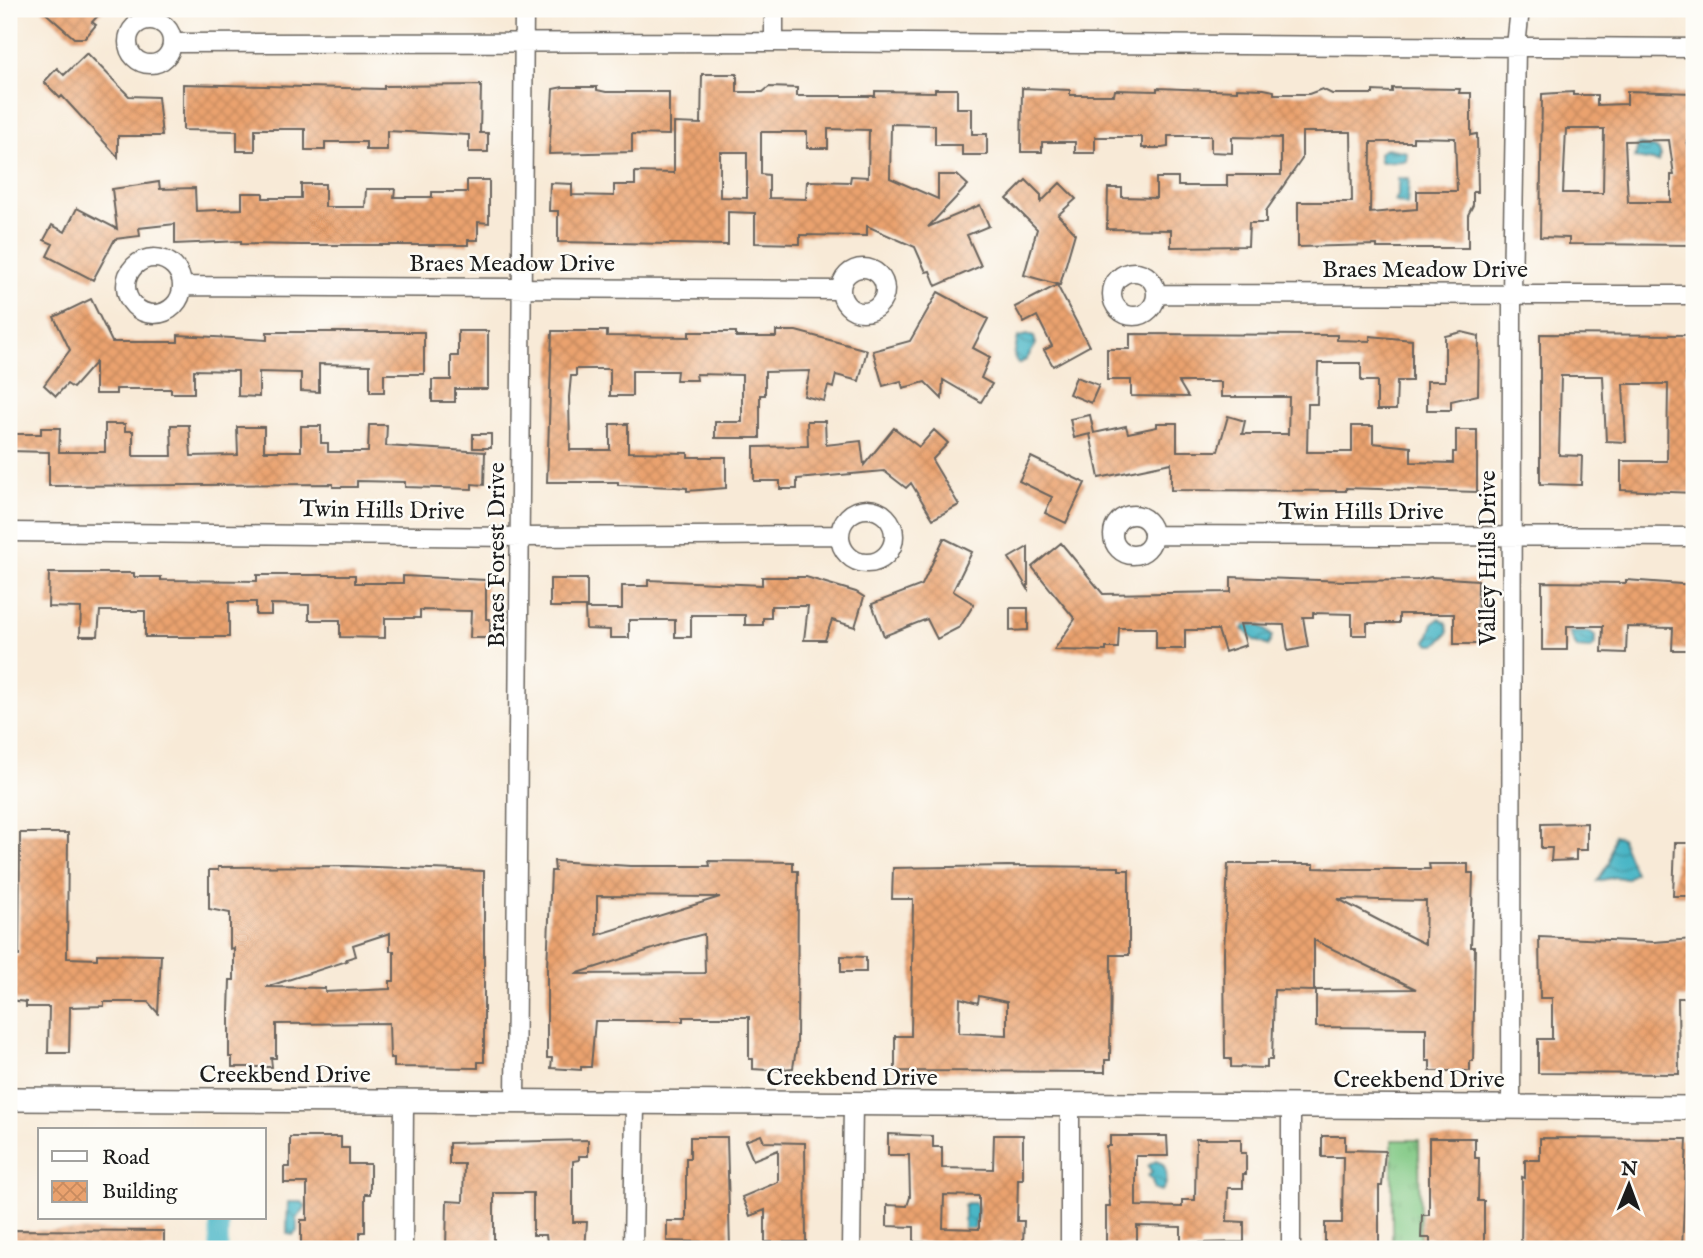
<svg xmlns="http://www.w3.org/2000/svg" width="1703" height="1258" viewBox="0 0 1703 1258" font-family="'IM FELL English',serif">
<style>
.park{fill:url(#park-tufts);stroke:#4f7250;stroke-width:2}
.water{fill:url(#water-waves);stroke:#336971;stroke-width:2}
.lines{fill:none;stroke-linecap:round;stroke-linejoin:round}
.canal{stroke:#4ab6c6;stroke-width:19}
.building{fill:url(#building-cross-hatch);fill-rule:evenodd}
.minor-casing{stroke:#69645d;stroke-width:21}
.tertiary-casing{stroke:#69645d;stroke-width:26}
.minor{stroke:#fff;stroke-width:18}
.tertiary{stroke:#fff;stroke-width:23}
.labels{text-anchor:middle;dominant-baseline:central;stroke-width:5;stroke-linejoin:round;paint-order:stroke}
.street-label{font-size:24px;fill:#1c1c1c;stroke:#fdfcf7}
</style>
<defs>
<pattern id="park-tufts" width="24" height="20" patternUnits="userSpaceOnUse" patternTransform="scale(1.75)"><rect width="24" height="20" fill="#82c985"/><path d="M3 7l-1-3M5 7V3M7 7l1-3M15 17l-1-3M17 17v-4M19 17l1-3" fill="none" stroke="#70ac72"/></pattern>
<pattern id="water-waves" width="16" height="10" patternUnits="userSpaceOnUse" patternTransform="scale(1.75)"><rect width="16" height="10" fill="#4ab6c6"/><path d="M0 5q4-4 8 0t8 0" fill="none" stroke="#3d93a0"/></pattern>
<pattern id="building-cross-hatch" width="8" height="8" patternUnits="userSpaceOnUse" patternTransform="scale(1.75)"><rect width="8" height="8" fill="#eaa26e"/><path d="M0 0l8 8M0 8l8-8" fill="none" stroke="#c88b5f"/></pattern>
</defs>
<rect width="100%" height="100%" fill="#fdfcf7"/>
<filter id="ink" filterUnits="userSpaceOnUse"><feTurbulence type="fractalNoise" baseFrequency=".0143" numOctaves="2"/><feDisplacementMap in="SourceGraphic" scale="14" xChannelSelector="R" yChannelSelector="G"/><feConvolveMatrix kernelMatrix="1 2 1 2 8 2 1 2 1" color-interpolation-filters="sRGB"/></filter>
<filter id="wash" filterUnits="userSpaceOnUse"><feTurbulence type="fractalNoise" baseFrequency=".00686" numOctaves="4" result="noise"/><feDisplacementMap in="SourceGraphic" scale="28" xChannelSelector="R" yChannelSelector="G"/><feGaussianBlur stdDeviation="1.57" result="paint"/><feColorMatrix in="noise" values="0 0 0 0 0 0 0 0 0 0 0 0 0 0 0 0 0 1.4 0 .05"/><feComposite in="paint" operator="in"/></filter>
<g filter="url(#wash)">
<rect width="100%" height="100%" fill="#f8ead7"/>
<path class="park" d="M1392 1140H1419L1420 1249H1392Z"/>
<path class="water" d="M1638 144 1658 149 1661 155 1658 162 1635 158Z
M1386 148 1407 152 1406 161 1380 162 1379 153Z
M1398 178H1409L1407 205 1394 201 1398 196Z
M1027 335 1034 337 1036 344 1026 360 1018 364 1014 356 1018 337Z
M1440 618 1447 623 1448 633 1436 645H1430L1427 641 1433 623Z
M1248 621 1259 624 1272 636 1268 646 1254 640 1243 629Z
M1569 632H1589L1595 636V644L1591 649 1577 648Z
M1614 835 1621 838 1635 873 1626 879 1616 877 1597 881 1609 863Z
M1156 1161 1163 1164C1167 1172 1169 1185 1161 1191L1154 1189 1152 1180 1148 1176 1152 1172 1148 1166Z
M288 1202H302L306 1206 297 1219V1231L293 1235 287 1234Z
M967 1203H975L978 1209 974 1232 964 1231V1205Z"/>
<g class="lines">
<path class="canal" d="M219 1249V1218"/>
</g>
<g id="blocks">
<path class="building" d="M41 9H104L92 22 96 25 85 38H74Z
M87 53 129 96 158 97 162 136H118V157L62 96 60 98 44 82 57 68 64 75Z
M702 74H737V92H763L769 87 797 88V96H875V91L935 92V89H957V108H972V134H987V155H962V145H935V125L891 124 890 178 938 199V175H957L968 185 928 227 980 205 989 226 967 235 981 266 936 286 930 271 926 272 915 247 867 226V236L800 235V244L755 243V213L728 212V245L558 242V211H549L550 183 572 184V195L614 196V185H635V172L674 173V123L701 124ZM828 129 869 130 868 177 851 176 850 182 807 181 806 199 769 198V175L761 174V132H807V148H828ZM720 152H747V198L720 197Z
M183 84 384 89V86L481 85 480 133H488V152H469V135L387 131V150H366V142H325V150H305V129H255V151H237V131L183 130Z
M563 87H597V90L606 92H669V135L632 134V152L549 154 553 89Z
M1022 88 1070 90V95H1114L1115 90 1157 91V88L1237 91V88L1264 89 1274 91V94H1309L1322 89 1332 94H1373V91L1392 92V88L1460 89 1459 93H1471V135L1477 134 1478 192H1473V205L1468 215V248H1377V245L1298 247V202H1352L1351 132H1302V159L1266 211V223H1249L1248 246 1171 247V230L1107 229 1108 188H1122V197L1156 198V178H1178V186H1227V175H1281V138L1232 137V153L1211 152V136H1168V147L1162 148H1142V137H1095V153H1075V142H1042V152H1021ZM1413 137 1455 138 1457 191H1417V209L1370 213 1371 142H1413Z
M1627 91 1694 93V141H1687L1694 169V245L1569 244V238L1540 237 1542 94 1573 92V95H1597V105L1627 104ZM1566 129H1604L1603 193H1563ZM1669 140 1674 175H1671V202H1628L1625 141Z
M467 180H489V223L478 222V240H468V245H301L241 244V241L175 244V224L139 228 140 236 115 239 93 280 47 256 53 244 44 240 52 225 65 232 77 208 117 229 112 189 146 184 159 182 160 189 195 188 196 211 242 209V193H263V198H301V184H325V207H365L366 189H395L394 197H432V192H467Z
M1026 180 1041 195V202L1060 183 1076 199 1058 215 1075 233 1060 285 1024 275 1037 229 1007 199Z
M1057 285 1089 346 1053 366 1044 350 1052 346 1037 316 1024 323 1015 307Z
M938 292 988 319 973 348 990 357 981 378 992 384 981 402 943 380 942 399 925 382 903 388 901 381 883 386 873 351 910 341Z
M91 299 112 342H178V335L267 340V332H424V374H384V392H370V365L319 364V392L301 391V373L259 372V397L238 396V371L194 370V393H171V389H116V394H95V363L73 388 67 384 56 396 44 385 70 350 54 317Z
M458 331H488V389H455V402H432V380H451V356H458Z
M552 331H607V336L689 337V332H736V337H776V331H796L867 350 859 381 836 375 833 388 828 386 824 401 804 396 810 371 765 372V395H760V438H715V422H742V375L696 374 697 380H676L677 371H632V396H610V369H576V376H571L569 397 570 450H610V424H628V452L688 453V457H726V488L687 491V488L675 487 618 485V482H547Z
M1462 332 1479 336 1478 395 1451 401V410H1427V381H1445V336Z
M1130 334 1337 335V340L1370 341V336L1412 340V381H1397L1396 410H1377V381H1361V363H1318L1317 404H1308L1307 452H1352V426H1373V443L1411 447V462L1453 463V452H1456V430H1477V492L1346 488V491L1171 490V463L1099 478 1090 434 1074 438 1070 419 1090 415 1094 433 1126 426 1128 433 1157 427V423H1177V451H1218L1228 416 1245 421 1242 434H1288L1289 397H1221V382H1179L1188 397 1131 396V380H1107V349H1130Z
M1540 334 1694 335V373H1685L1690 392 1694 493 1621 490V461H1667L1668 384H1623L1626 442 1606 441 1603 376H1561L1559 455 1582 456 1581 485 1540 484Z
M1076 377 1099 385 1091 403 1069 394Z
M807 421H825L826 445 861 441 864 465 894 428 919 447 934 430 948 443 932 460 959 505 933 519 911 483 906 488 884 471 797 479V489H780V481H754V447L808 446Z
M105 424H125V431H133V456H172L171 425H189L191 456 238 455 237 427H264V451H301V426H321V443H328V452H368L369 425H387L386 446 485 452 484 485 472 484V489L405 487V482L357 481V487H333V484L49 486V452L9 451V434H41V428H60L59 452H105Z
M473 434H491V448H473Z
M1031 457 1085 483 1066 523 1045 513 1052 497 1019 481Z
M944 538 972 552 953 591 974 604 960 627 937 639 927 619 884 636 872 604 922 585Z
M1061 543 1103 594 1231 592V577L1346 581 1417 580 1431 577 1478 580 1477 644H1454V614H1399V623H1367V635H1352V614L1313 613V617H1303L1308 647 1288 651 1284 625 1240 624 1246 645 1225 652 1218 630H1185V649H1156V628H1119L1118 648H1106V651L1054 650 1075 619 1032 567Z
M1028 547V589L1009 558Z
M49 573H134V577H161V580L257 581V575H355V583H403V576L486 580V619H490V638H470L471 611 420 610V618H385V638L340 637V620H309V605L271 604V615H256V602H229V637H145V611H100L98 636H80L81 608 48 607Z
M762 577H806L856 592 864 597 855 627 832 620 825 640H804L808 606H771V618H763V625H745V615H691V637H675V620H629V638H610V630L586 629 585 609H622V586H648V580L762 585Z
M550 579H587V607H550Z
M1626 580 1694 585 1692 650H1672L1673 628 1627 627 1626 653 1602 652 1603 626H1567V650H1542V582L1626 583Z
M1010 608H1028V630L1010 631Z
M1587 823V850H1576V860L1551 861 1552 848H1541V824Z
M20 833H68L67 958 97 959V954L161 955 158 1013 148 1002H104V1006L70 1007 69 1053H48L49 1007H26V1002L9 1000V956H19Z
M1675 843H1694L1692 896H1673Z
M554 861 630 866H710L709 861 793 862V871H798L797 1043 793 1068 783 1069V1071L753 1069V1059H749V1017H683V1021H595L591 1067H581V1070L551 1068 552 1058H547V968L551 871H555ZM597 896 720 897 597 935ZM704 934 705 973 575 974 681 940Z
M1228 864H1314V868L1349 869H1430L1429 864H1468V873H1473L1471 947H1475L1473 1061H1470V1071H1430V1061H1426V1028L1316 1027V990L1416 989 1314 940V991L1274 990 1272 1060H1267V1068L1231 1067V1059H1225L1224 951ZM1338 899 1426 901 1425 944 1405 934Z
M348 866 484 871V1062H478V1068L394 1067V1058H390L389 1023 276 1024V1058H271L272 1067H232V1057H229V1011L230 980H234V948L230 949V913L209 909V870H218V867ZM390 933V951H394V981H390V989L325 992V988L266 987 347 961 346 959 356 956 353 945Z
M1007 866 1119 867V870H1129V955H1111L1110 1060H1105V1072L895 1071V1036H911L913 899H892L893 868ZM979 996 1007 1002V1035L959 1033 960 998 978 1003Z
M1539 937 1654 942 1693 939 1694 998H1678L1679 1074 1538 1073V1039H1552V998H1540Z
M841 956 866 957V972H841Z
M888 1134 933 1136V1147H942V1168L993 1169 994 1135H1023V1179H1018L1017 1221H1024L1023 1242 982 1243V1249H962V1243L914 1242V1227L887 1226V1205L907 1206 910 1197 909 1155H888ZM944 1195 979 1196V1229L943 1228Z
M761 1135 764 1142 805 1143 806 1242H765V1210L750 1216 742 1197 778 1182V1150L753 1160 745 1141Z
M1110 1136H1167L1168 1156H1136V1206L1182 1207V1200H1195L1196 1139H1241V1153H1246V1174H1243V1188H1228L1227 1221 1244 1222V1242L1200 1243V1249H1181V1227L1137 1226V1245H1106V1206H1110L1106 1146H1110Z
M1322 1136H1345V1150L1385 1151 1382 1186H1379V1244H1325V1223H1342L1343 1157H1322Z
M290 1137H341V1148H349V1164H370V1194H365V1232H360V1245H352V1249H301V1220H307V1183H284V1167H290Z
M690 1137H727L730 1249H705V1242L667 1241V1221H686V1158H690Z
M1429 1138H1475V1158H1479L1478 1201H1484V1249H1430V1238H1421L1422 1215H1429Z
M1540 1138 1687 1139 1682 1249H1521L1522 1177 1525 1178V1160H1540Z
M588 1140V1156H579V1160L573 1161V1222H587L585 1249H548L546 1235H533V1193H494V1249H446L447 1201 463 1202 464 1164H449V1143Z
M9 1230 164 1231V1249H9Z"/>
</g>
</g>
<g filter="url(#ink)">
<use href="#blocks" fill-opacity="0" stroke="#69645d" stroke-width="2"/>
<g class="lines">
<defs>
<path id="minor" d="M128 42a22 22 0 1 1 44 0a22 22 0 1 1-44 0Z
M774 42V9
M172 43 774 42 1694 48
M126 286a28 28 0 1 1 56 0a28 28 0 1 1-56 0Z
M841 290a22 22 0 1 1 44 0a22 22 0 1 1-44 0Z
M1112 294a22 22 0 1 1 44 0a22 22 0 1 1-44 0Z
M182 286 841 290
M1156 294 1694 295
M840 536a27 27 0 1 1 54 0a27 27 0 1 1-54 0Z
M1113 535a20 20 0 1 1 40 0a20 20 0 1 1-40 0Z
M9 532 522 537 839 535
M1154 535 1694 537
M515 1102 524 9
M1511 1107 1512 294 1516 46 1520 9
M403 1249 404 1101
M633 1249 635 1103
M851 1249 853 1104
M1070 1249V1105
M1291 1249V1106"/>
<path id="tertiary" d="M9 1099 1694 1108"/>
</defs>
<use href="#minor" class="minor-casing"/>
<use href="#tertiary" class="tertiary-casing"/>
<use href="#minor" class="minor"/>
<use href="#tertiary" class="tertiary"/>
</g>
</g>
<g class="labels">
<g class="street-label">
<text x="512" y="264">Braes Meadow Drive</text>
<text x="1425" y="270">Braes Meadow Drive</text>
<text transform="translate(382 511) rotate(1)">Twin Hills Drive</text>
<text x="1361" y="512">Twin Hills Drive</text>
<text transform="translate(497 555) rotate(-90)">Braes Forest Drive</text>
<text transform="translate(1488 558) rotate(-90)">Valley Hills Drive</text>
<text x="285" y="1075">Creekbend Drive</text>
<text x="852" y="1078">Creekbend Drive</text>
<text x="1419" y="1080">Creekbend Drive</text>
</g>
</g>
<rect width="1703" height="1258" fill="none" stroke="#fdfcf7" stroke-width="35"/>
<rect x="38" y="1128" width="228" height="91" fill="#fdfcf7" stroke="#a3a29f" stroke-width="2"/>
<rect x="52" y="1151" width="35" height="10" fill="#ffffff" stroke="#a3a29f" stroke-width="2"/>
<text x="102" y="1164" font-size="21" fill="#1c1c1c">Road</text>
<rect x="52" y="1181" width="35" height="21" fill="url(#building-cross-hatch)" stroke="#a3a29f" stroke-width="2"/>
<text x="102" y="1198" font-size="21" fill="#1c1c1c">Building</text>
<g transform="translate(1629 1185) rotate(1)" stroke="#fdfcf7" stroke-width="5" paint-order="stroke">
<path d="M0-5L12 26L0 18L-12 26Z" fill="#1c1c1c"/>
<text y="-10" font-size="19" font-weight="bold" text-anchor="middle" fill="#1c1c1c">N</text>
</g>
</svg>
